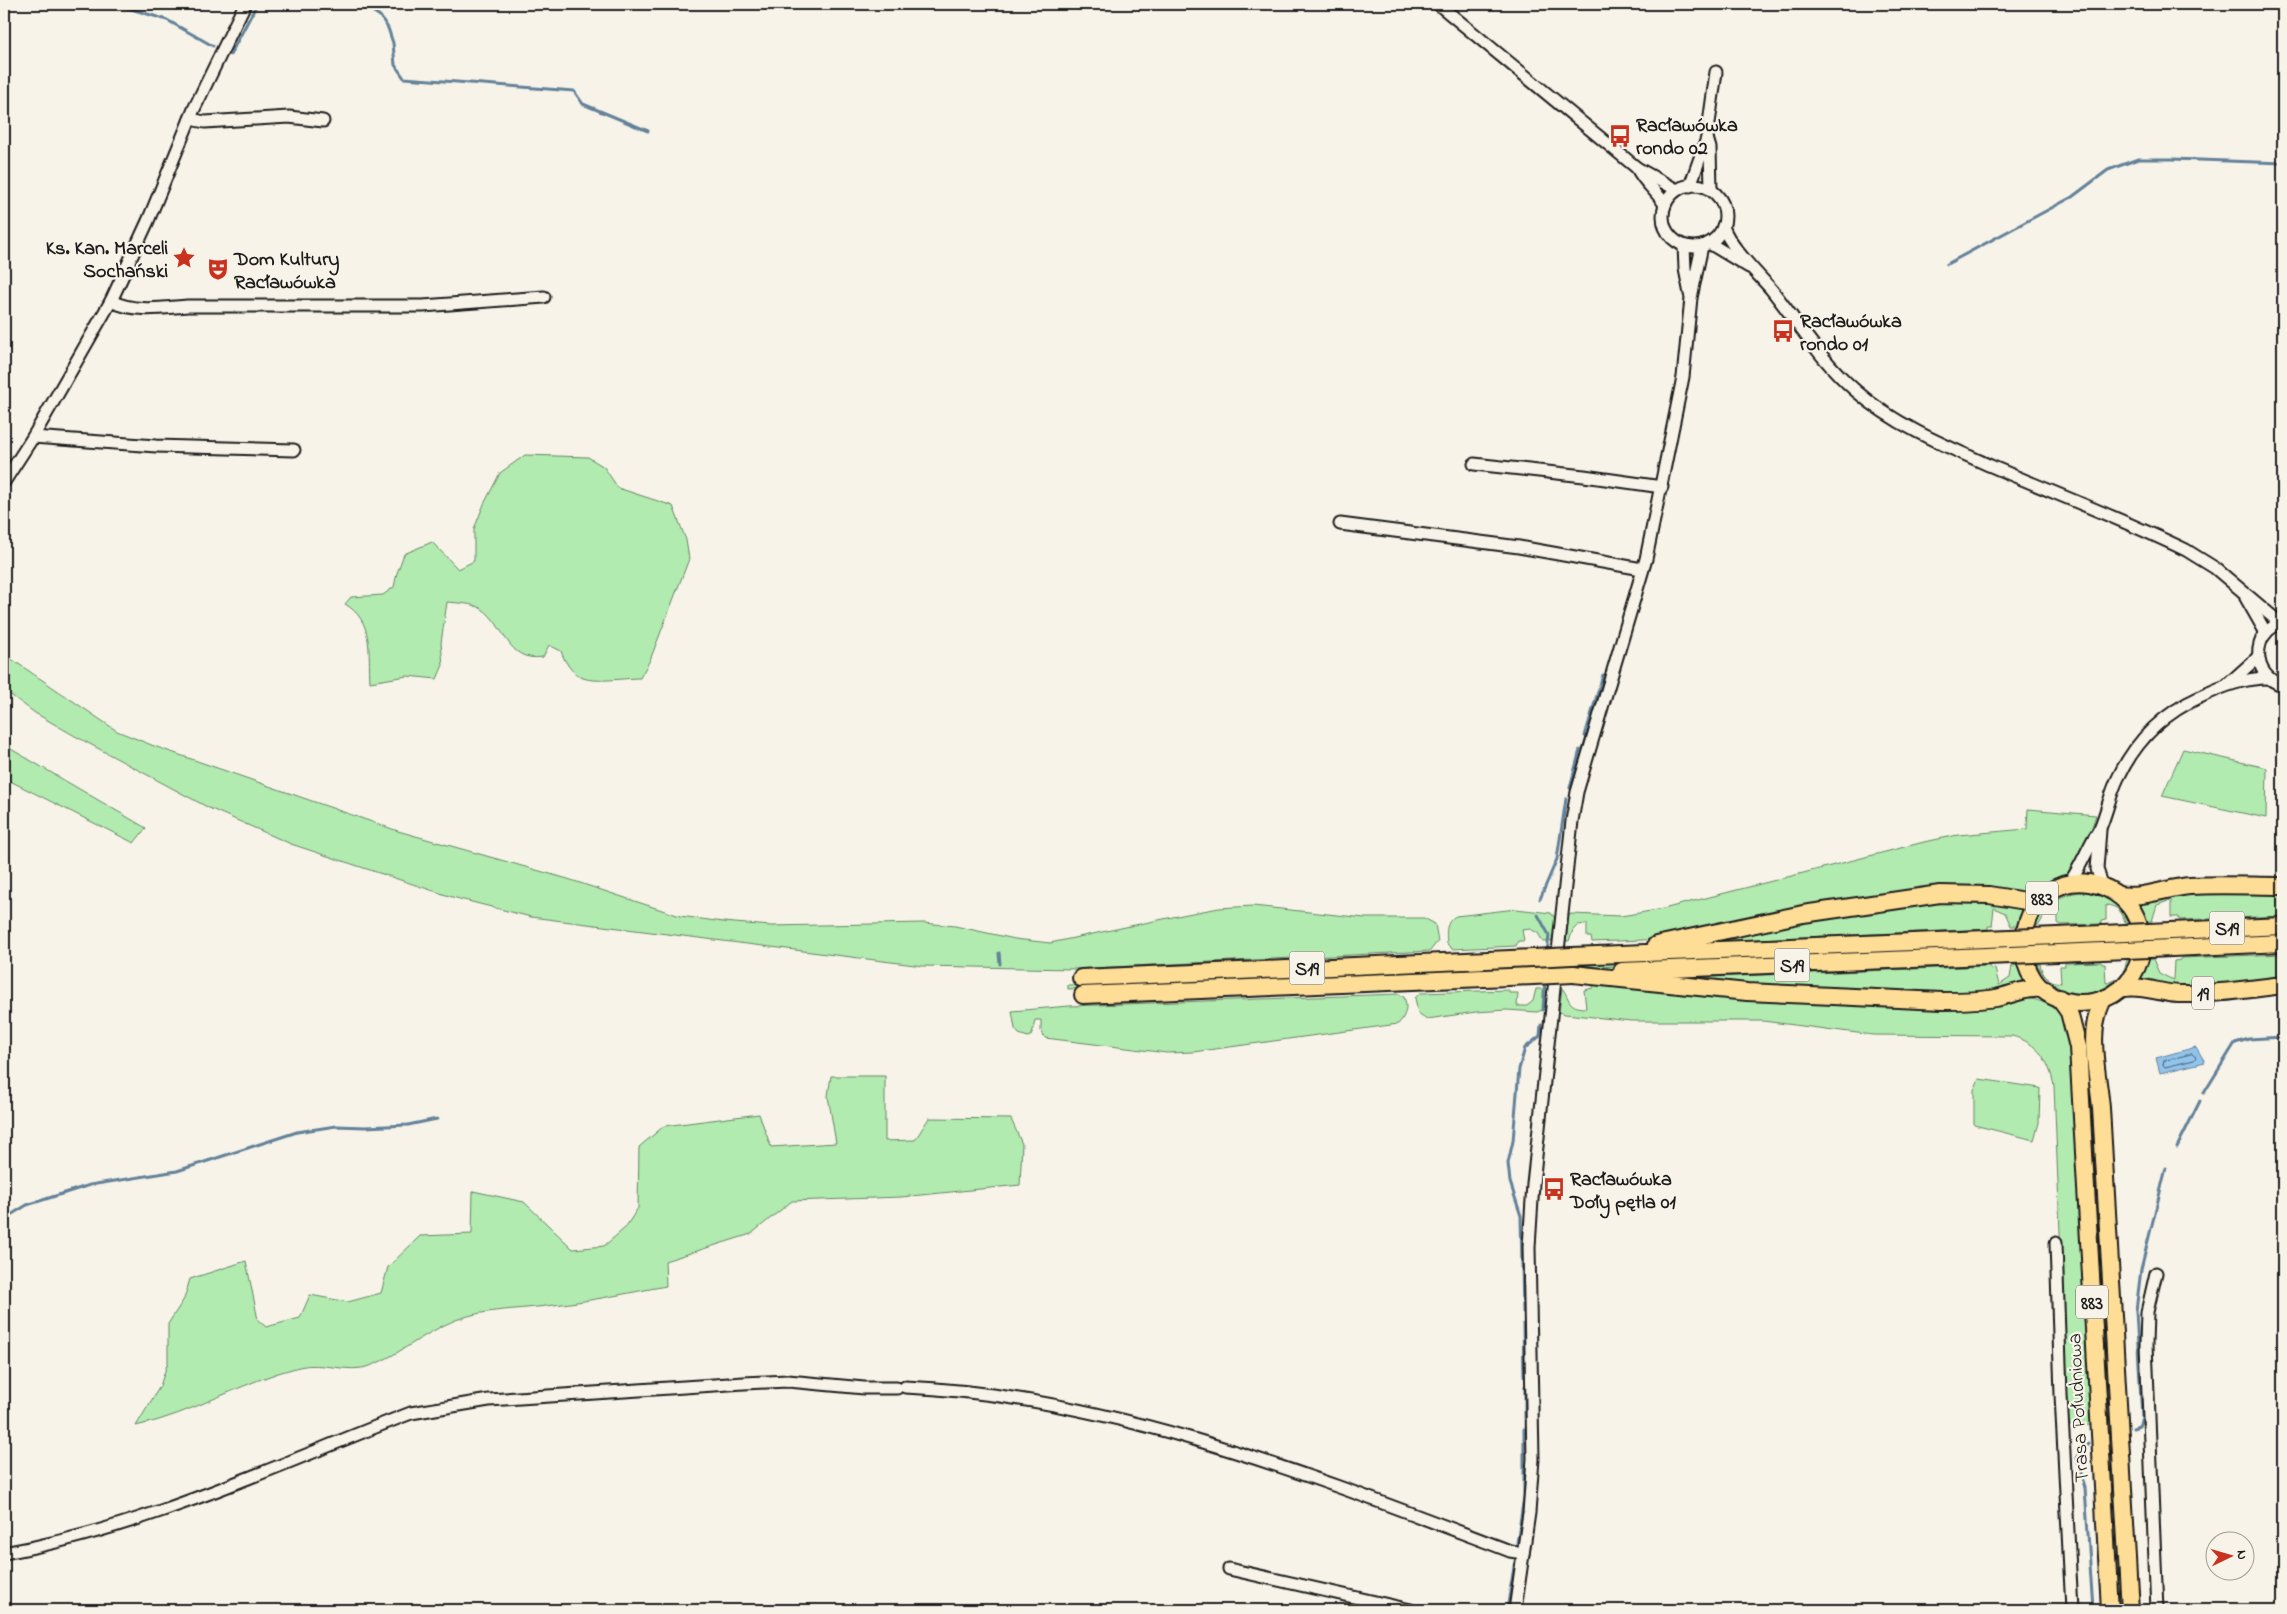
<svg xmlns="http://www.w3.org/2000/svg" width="2287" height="1614" font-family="'Indie Flower',sans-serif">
	<rect width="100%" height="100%" fill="#f7f3e8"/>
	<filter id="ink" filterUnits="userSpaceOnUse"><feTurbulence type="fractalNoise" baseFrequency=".02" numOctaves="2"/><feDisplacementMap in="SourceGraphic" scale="10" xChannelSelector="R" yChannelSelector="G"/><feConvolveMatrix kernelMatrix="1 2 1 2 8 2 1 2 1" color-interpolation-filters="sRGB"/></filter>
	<g filter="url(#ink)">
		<g fill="#b1ebaf" stroke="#668466">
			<path d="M525,455L588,457L604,467L618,488L673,506L686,540L689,559L650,660L640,678C626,678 595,683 583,678C573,675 564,661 561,651L549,645L543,657C506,663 506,625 482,609C473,603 456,603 447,602L441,643L443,665L437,679L407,676L370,682C368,651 374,621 345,604L351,597L383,595L394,587L397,573L404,554L432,542L458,569L474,561V529L484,504L500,473Z"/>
			<polygon points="4,654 117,731 154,746 398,831 568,879 680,916 723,922 771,926 924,923 955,926 1015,939 1050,943 1187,914 1219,908 1253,906 1365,918 1424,918 1435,924 1438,941 1430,951 1073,969 923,966 531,917 452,897 291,844 209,808 75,736 35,713 4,690"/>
			<polygon points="4,745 146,828 134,843 4,778"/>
			<polygon points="2183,749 2267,768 2266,818 2162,796"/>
			<path d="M2028,809L2096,815C2085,846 2083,869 2051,885C2037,892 2027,894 2010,893L1643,940L1592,942L1591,937H1587V924L1578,925L1573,930L1569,941H1566L1569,915L1571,914L1621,916L1663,909L1924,842L1958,835L2027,829Z"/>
			<path d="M2081,892C2103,893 2118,903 2129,922H2125C2122,911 2117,906 2106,905V920L2101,921V924L2061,925L2058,923V908L2046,912L2039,925H2035C2042,905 2061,894 2081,892Z"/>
			<polygon points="2174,893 2283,893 2283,916 2179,920 2179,917 2171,917 2171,900 2157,905 2152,921 2146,921 2137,904"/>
			<path d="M1971,899L2023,908L2024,910L2017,926H2011L2005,913L1994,908L1992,926H1988V929L1712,941C1796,919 1884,905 1971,899Z"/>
			<path d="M1516,909L1551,913L1556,920L1554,941L1543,942L1538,933L1530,929L1522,930L1524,941H1518L1516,946L1452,949L1447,944C1446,932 1445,922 1456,916Z"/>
			<polygon points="2004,945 2004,948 1997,950 1573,968 1572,962"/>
			<polygon points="2283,954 2283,979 2195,986 2176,986 2140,980 2148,960 2153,959 2159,973 2173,980 2174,961 2180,960 2181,958"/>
			<path d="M2127,960H2131C2110,1001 2059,1007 2037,964H2040C2042,976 2049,982 2061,983L2060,966H2065V963L2101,962L2102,964H2105L2106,983C2119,981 2124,973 2127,960Z"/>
			<polygon points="2019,965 2027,982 2014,988 1964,995 1694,983 1688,978 1990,966 1990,968 1995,969 1999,985 2010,978 2012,966"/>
			<polygon points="1348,973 1348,978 1068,989 1068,985"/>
			<path d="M1593,985L2031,999C2053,1003 2064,1014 2071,1035L2093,1425L2068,1426L2054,1086C2049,1060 2038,1043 2012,1036L1873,1035L1763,1021H1631L1565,1014L1559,1012L1562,988C1570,998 1567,1008 1586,1008L1584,990L1593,988Z"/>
			<polygon points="1536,989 1549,989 1545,1009 1537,1012 1507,1010 1476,1012 1427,1019 1418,1013 1415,998 1420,993 1509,990 1509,993 1518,993 1517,1006 1527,1006 1533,1001"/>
			<path d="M1398,994L1404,997C1408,1007 1406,1016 1398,1024L1193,1052L1167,1053L1045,1038L1041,1031V1020H1035L1032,1035L1028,1037L1019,1034L1015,1029L1012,1011L1069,1006Z"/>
			<path d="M831,1076H885V1141L915,1140L929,1118L1011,1119L1022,1144L1020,1185L901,1197L792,1201L751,1234L665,1261L666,1286C628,1293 591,1301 554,1305C527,1309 493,1309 468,1316C433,1325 404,1353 370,1366C348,1374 322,1361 299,1367C242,1381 193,1414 136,1426L160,1386L168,1362V1324L184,1299L190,1279L246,1261L258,1320L266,1327L300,1318L310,1295L348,1302L381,1293L388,1267L420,1236L472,1234L473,1191L524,1202L573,1249L604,1246L625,1228L638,1208L639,1147L664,1126L759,1114L771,1147L836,1143L828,1096Z"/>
			<polygon points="1979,1079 2040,1088 2039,1123 2034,1140 1974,1125 1974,1090"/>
		</g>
		<polygon fill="#90c4ed" stroke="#628199" points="2196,1047 2205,1062 2160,1073 2156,1058"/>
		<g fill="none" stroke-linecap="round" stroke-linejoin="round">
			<polygon stroke="#4a5f70" stroke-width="1" points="2192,1054 2196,1057 2194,1060 2165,1067 2163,1065 2164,1061"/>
			<g stroke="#628199" stroke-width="3">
				<polyline points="115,4 167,20 213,46"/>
				<polyline points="362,4 380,16 388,28 393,43 395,65 404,78 574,91 583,104 648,131"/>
				<polyline points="230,55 257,4"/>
				<polyline points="1947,264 2072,197 2108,170 2138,159 2172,159 2283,163"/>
				<polyline points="1585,736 1603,675"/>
				<polyline points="1570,788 1580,750"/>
				<polyline points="1540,899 1557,859 1566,799"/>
				<polyline points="1538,915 1549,935 1547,953"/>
				<polyline points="999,953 1000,964"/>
				<polyline points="1543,1010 1545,980"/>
				<polyline points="2204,1093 2235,1043 2249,1039 2283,1037"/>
				<polyline points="2177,1147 2200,1101"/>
				<polyline points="4,1219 27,1205 90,1185 177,1171 297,1132 336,1126 365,1127 408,1125 437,1119"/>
				<polyline points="1523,1312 1521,1216 1510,1182 1508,1163 1513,1141 1519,1069 1525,1048 1540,1036 1541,1025"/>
				<polyline points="1523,1324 1524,1376"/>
				<polyline points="1525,1386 1525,1418"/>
				<polyline points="2133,1428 2139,1426 2142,1418 2136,1311 2141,1269 2166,1168"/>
				<polyline points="2088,1443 2080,1450 2077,1458 2085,1488 2093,1610"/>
				<polyline points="1517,1543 1524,1497 1524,1429"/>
				<polyline points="1507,1610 1515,1561"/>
			</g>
			<defs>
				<g id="minor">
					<polyline points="1438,4 1637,168 1677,190"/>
					<polyline points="190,119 205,122 289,117 323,121"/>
					<polyline points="1707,138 1710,148 1711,190"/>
					<path d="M1637,168C1644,183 1657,191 1665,205"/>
					<circle cx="1694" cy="216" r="31"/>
					<polyline points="1690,186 1707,138 1716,72"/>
					<path d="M1723,226C1729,246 1757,273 1771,289C1799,324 1821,361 1856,391C1895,425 1943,445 1991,466C2056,494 2122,519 2186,550L2215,568L2280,623"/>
					<polyline points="1709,243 1749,267"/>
					<polyline points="1684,246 1685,269 1690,294"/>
					<path d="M111,301C136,313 161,308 187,306H423L544,297"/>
					<polyline points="33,437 156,446 294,450"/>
					<polyline points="1474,464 1584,476 1662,487"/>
					<polyline points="4,482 33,437 111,301 148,221 194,109 245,4"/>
					<polyline points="1340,524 1519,547 1642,569"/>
					<polyline points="2246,598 2266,633"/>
					<path d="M2283,623C2250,630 2251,678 2283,685"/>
					<polyline points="2228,684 2258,657"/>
					<polyline points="2100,830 2097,869 2103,887"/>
					<path d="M2068,885C2079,870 2085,854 2094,838C2096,835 2098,832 2100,828C2107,812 2110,794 2118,778C2136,740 2162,714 2200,697C2223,686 2244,678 2269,678"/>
					<polyline points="2056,1243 2061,1395 2072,1610"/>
					<polyline points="2156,1273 2147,1312 2146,1345 2157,1610"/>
					<path d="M905,1387C1113,1396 1317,1478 1510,1551L1523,1553"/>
					<path d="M4,1553C146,1528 278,1464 411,1413L489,1400L744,1383L788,1381L864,1388H897"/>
					<polyline points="1229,1569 1411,1610"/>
					<polyline points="1515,1610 1529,1513 1533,1459 1529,1247 1533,1184 1572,821 1577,792 1646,559 1683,377 1691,298 1702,246"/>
				</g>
				<g id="highway">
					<path d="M2118,895C2143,899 2166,888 2190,886C2221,884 2252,886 2283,886"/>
					<polyline points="2171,931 2283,926"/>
					<polyline points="2057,936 2125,933"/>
					<polyline points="1656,945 1803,914 1940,894 1989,895 2038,903"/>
					<polyline points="2172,948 2283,943"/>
					<polyline points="2058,953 2126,950"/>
					<polyline points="1572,956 2010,938"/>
					<polyline points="1622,971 2011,955"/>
					<path d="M1573,974L1747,992L1942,1001C1960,1001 1978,1001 1996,998C2012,995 2030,985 2046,990"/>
					<polyline points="1081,978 1533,958"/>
					<path d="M2122,988C2139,971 2147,948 2139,925C2134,907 2120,893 2101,886C2016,858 1990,999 2080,1003C2091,1003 2102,1001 2112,995C2117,992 2120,988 2125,988C2142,985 2160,993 2178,994C2212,995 2249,989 2283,985"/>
					<polyline points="1083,995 1533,976"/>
					<polyline points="2059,998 2069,1012 2078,1047 2110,1610"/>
					<path d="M2103,999C2086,1034 2098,1071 2101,1108L2130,1610"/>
				</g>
			</defs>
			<use href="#minor" stroke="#1c1c1c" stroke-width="15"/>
			<use href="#highway" stroke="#1c1c1c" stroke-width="20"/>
			<use href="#minor" stroke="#f7f3e8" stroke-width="11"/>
			<use href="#highway" stroke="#fedd96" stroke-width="16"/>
			<defs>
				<g id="highway-bridge">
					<polyline points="2125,933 2171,931"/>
					<polyline points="2010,938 2057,936"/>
					<polyline points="2126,950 2172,948"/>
					<polyline points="2011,955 2058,953"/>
					<polyline points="1533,958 1572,956"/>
					<polyline points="1533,976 1573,974"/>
				</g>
			</defs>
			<use href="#highway-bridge" stroke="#1c1c1c" stroke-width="20" stroke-linecap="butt"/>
			<use href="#highway-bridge" stroke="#fedd96" stroke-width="16"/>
		</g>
	</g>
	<defs>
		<symbol id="bus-bare" viewBox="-9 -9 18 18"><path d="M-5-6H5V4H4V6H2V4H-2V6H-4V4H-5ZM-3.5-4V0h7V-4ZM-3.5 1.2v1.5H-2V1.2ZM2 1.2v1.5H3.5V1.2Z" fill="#c8321e" stroke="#f7f3e8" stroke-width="2.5" paint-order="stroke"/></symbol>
		<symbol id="sight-bare" viewBox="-9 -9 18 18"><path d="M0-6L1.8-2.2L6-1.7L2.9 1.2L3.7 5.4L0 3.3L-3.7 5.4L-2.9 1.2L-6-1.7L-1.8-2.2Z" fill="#c8321e" stroke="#f7f3e8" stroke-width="2.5" paint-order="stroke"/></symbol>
		<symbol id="theatre-bare" viewBox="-9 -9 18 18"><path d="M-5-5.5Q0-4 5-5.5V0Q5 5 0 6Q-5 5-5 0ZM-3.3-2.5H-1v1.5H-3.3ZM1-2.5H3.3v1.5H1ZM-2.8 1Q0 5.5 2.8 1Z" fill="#c8321e" stroke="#f7f3e8" stroke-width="2.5" paint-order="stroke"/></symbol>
	</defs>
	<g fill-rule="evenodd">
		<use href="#bus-bare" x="1604" y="120" width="32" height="32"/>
		<use href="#sight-bare" x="168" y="242" width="32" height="32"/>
		<use href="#theatre-bare" x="202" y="253" width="32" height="32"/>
		<use href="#bus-bare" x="1767" y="315" width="32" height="32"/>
		<use href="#bus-bare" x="1538" y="1173" width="32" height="32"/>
	</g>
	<g text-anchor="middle" stroke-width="4.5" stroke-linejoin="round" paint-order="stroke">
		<g fill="#f7f3e8" stroke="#5e5c59" stroke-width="1">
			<rect x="2026" y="881.5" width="32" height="33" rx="4"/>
			<rect x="2209.5" y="911.5" width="35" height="33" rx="4"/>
			<rect x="1774.5" y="948.5" width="35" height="33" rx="4"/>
			<rect x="1289.5" y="951.5" width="35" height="33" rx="4"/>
			<rect x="2192" y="976.5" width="22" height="33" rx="4"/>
			<rect x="2076" y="1285.5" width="32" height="33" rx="4"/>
		</g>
		<g font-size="19" font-weight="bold" fill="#1c1c1c">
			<text x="2042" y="905">883</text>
			<text x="2227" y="935">S19</text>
			<text x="1792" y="972">S19</text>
			<text x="1307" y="975">S19</text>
			<text x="2203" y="1000">19</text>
			<text x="2092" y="1309">883</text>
		</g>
		<g font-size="20" font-weight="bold" fill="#1c1c1c" stroke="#f7f3e8" text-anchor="start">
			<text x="1636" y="131">Racławówka<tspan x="1636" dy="23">rondo 02</tspan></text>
			<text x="168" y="254" text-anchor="end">Ks. Kan. Marceli<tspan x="168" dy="23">Sochański</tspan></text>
			<text x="234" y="265">Dom Kultury<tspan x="234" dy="23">Racławówka</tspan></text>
			<text x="1800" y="327">Racławówka<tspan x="1800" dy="23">rondo 01</tspan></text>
			<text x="1570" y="1185">Racławówka<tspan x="1570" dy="23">Doły pętla 01</tspan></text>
		</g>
		<g font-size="20" fill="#1c1c1c" stroke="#f7f3e8">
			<text transform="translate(2077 1408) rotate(-93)" y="7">Trasa Południowa</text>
		</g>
	</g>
	<rect width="2287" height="1614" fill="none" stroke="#f7f3e8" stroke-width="20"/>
	<rect x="10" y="10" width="2267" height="1594" fill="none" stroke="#1c1c1c" stroke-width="2" filter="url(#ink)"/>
	<g transform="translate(2230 1556) rotate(85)"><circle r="24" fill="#f7f3e8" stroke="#9f9d96"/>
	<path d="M0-4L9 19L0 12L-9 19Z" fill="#c8321e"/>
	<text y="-8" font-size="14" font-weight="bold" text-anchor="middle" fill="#1c1c1c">N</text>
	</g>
</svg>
